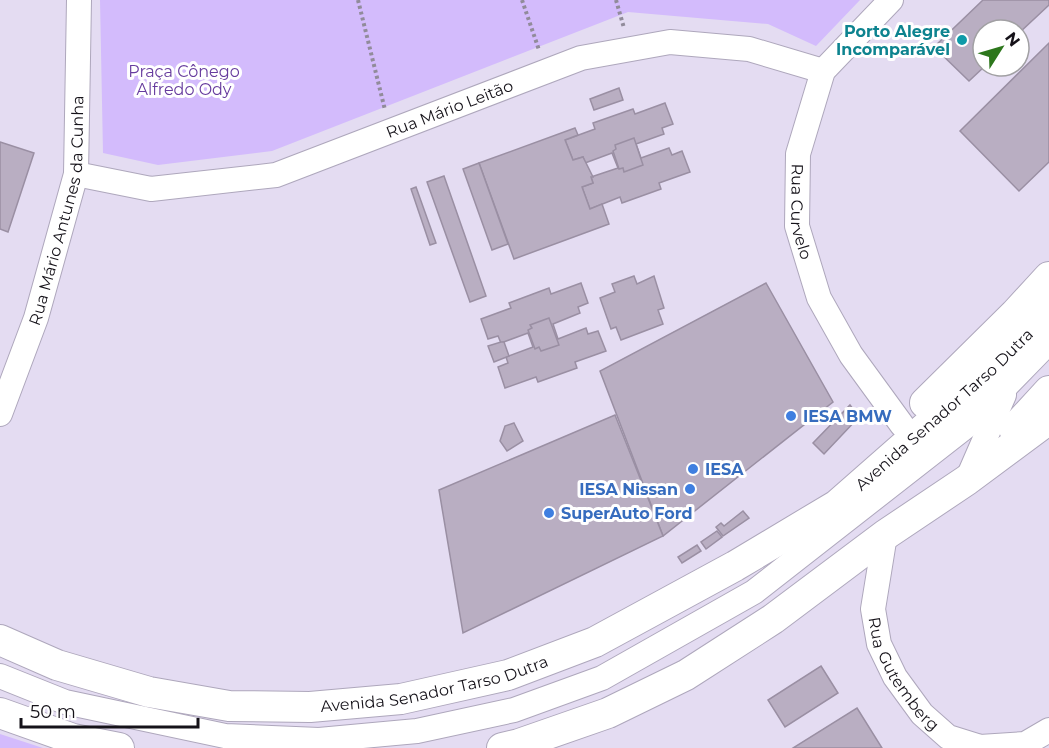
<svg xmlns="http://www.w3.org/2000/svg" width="1049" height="748" font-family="Montserrat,sans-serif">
	<rect width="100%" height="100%" fill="#e4dcf2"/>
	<g fill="#d3bbfc">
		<polygon points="100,0 860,0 816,46 768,24 628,12 272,151 158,165 103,153"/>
		<polygon points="0,734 43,748 0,748"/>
	</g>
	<g fill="#b9aec2" stroke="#9a8fa3" stroke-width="1.5">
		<polygon points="983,0 1049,0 1049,5 1019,33 1019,30 983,30 983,66 985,66 969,81 934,47"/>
		<polygon points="1049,43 1049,162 1019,191 960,131"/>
		<polygon points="619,88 623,100 594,110 590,99"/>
		<polygon points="665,103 673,124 662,128 664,134 636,144 641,158 669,148 672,155 682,151 690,172 659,183 661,189 622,203 620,197 590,209 582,187 593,183 591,177 618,168 612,153 585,163 583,157 573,160 565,140 595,129 593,123 633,109 635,114"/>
		<polygon points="575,128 578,135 565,140 573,160 583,157 593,177 591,177 593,183 582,187 590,209 602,204 609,224 514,259 479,163"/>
		<polygon points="634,138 643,165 624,172 623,168 619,169 613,151 616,149 615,145"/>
		<polygon points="0,142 34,153 8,232 0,229"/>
		<polygon points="479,163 508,244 492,250 463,169"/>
		<polygon points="444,176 486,296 470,302 427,182"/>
		<polygon points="416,187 436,243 430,245 411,189"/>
		<polygon points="634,276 637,284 654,276 664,308 658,310 663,324 621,340 616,327 611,329 600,298 615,292 612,284"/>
		<polygon points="581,283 588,303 578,307 580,313 553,324 558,339 586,328 588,334 598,331 606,351 575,362 577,368 538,382 536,377 505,388 498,367 508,363 506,357 533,347 528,333 501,343 498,336 488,339 481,319 511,308 509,303 549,288 551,294"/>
		<polygon points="766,283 833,402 663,536 600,371"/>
		<polygon points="549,318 559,345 541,351 539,347 535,349 528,330 532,328 530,325"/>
		<polygon points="501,342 504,342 509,356 494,362 488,346"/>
		<polygon points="850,405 859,417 824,454 813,443"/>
		<polygon points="615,415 663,536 463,633 439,490"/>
		<polygon points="514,423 523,441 507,451 500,441 505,426"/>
		<polygon points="743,511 749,518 723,536 716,527 721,523 724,526"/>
		<polygon points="717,531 722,537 706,549 701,542"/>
		<polygon points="697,545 701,551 682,563 678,557"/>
		<polygon points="821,666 838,693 785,727 768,700"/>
		<polygon points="857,708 882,748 793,748"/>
	</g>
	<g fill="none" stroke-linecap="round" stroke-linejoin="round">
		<defs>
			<g id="minor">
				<path id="s1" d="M891,0L823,71L798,154L797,226L819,298L851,355L902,425"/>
				<path id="s2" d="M76,174L151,189L276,175L581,58L670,42L749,49L823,71"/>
				<path id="s3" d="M0,414L36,318L76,174L79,0"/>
				<polyline points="967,480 1004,395"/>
				<path id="s4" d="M885,535L873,609L879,644L895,677L922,714L948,737L980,747L1025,744L1049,730"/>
				<polyline points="0,676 65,702 225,736 319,740 417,731 514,710 602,678 754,592 969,424 1049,342"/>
			</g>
			<g id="major">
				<polyline points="925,403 1015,314 1049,277"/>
				<polyline points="1014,429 1049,391"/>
				<path id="s5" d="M0,640L57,665L149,692L229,706L310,707L401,699L508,675L595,642L735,566L837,505L993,368L1049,312"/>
				<polyline points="0,713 73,739 119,748"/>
				<polyline points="502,748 519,744 608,713 686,675 773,619 885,535 967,480 1049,419"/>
			</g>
		</defs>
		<use href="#minor" stroke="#aea7bc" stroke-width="26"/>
		<use href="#major" stroke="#aea7bc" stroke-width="32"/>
		<g stroke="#918b9a" stroke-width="4" stroke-dasharray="3 3" stroke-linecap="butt">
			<polyline points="358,0 385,110"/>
			<polyline points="522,0 539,50"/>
			<polyline points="616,0 624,28"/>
		</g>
		<use href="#minor" stroke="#fff" stroke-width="24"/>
		<use href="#major" stroke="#fff" stroke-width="30"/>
	</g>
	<circle fill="#0f9aa8" stroke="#fff" stroke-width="2" cx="962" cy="40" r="6"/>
	<g fill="#3f7fe0" stroke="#fff" stroke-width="2">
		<circle cx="791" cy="416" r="6"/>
		<circle cx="693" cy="469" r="6"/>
		<circle cx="690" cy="489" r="6"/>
		<circle cx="549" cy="513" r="6"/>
	</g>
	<g text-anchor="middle" stroke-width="6" stroke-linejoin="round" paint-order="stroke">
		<g font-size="16" font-weight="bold" fill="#0d838f" stroke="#fff" text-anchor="end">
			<text x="950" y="37">Porto Alegre<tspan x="950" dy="18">Incomparável</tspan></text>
		</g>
		<g font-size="16" fill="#673c9e" stroke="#fff">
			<text x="184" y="77">Praça Cônego<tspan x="184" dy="18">Alfredo Ody</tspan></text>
		</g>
		<g font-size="16" fill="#151219" stroke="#fff">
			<text dy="6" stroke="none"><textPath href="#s2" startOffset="388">Rua Mário Leitão</textPath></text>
			<text dy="6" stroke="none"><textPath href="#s3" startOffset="213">Rua Mário Antunes da Cunha</textPath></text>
			<text dy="6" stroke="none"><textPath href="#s1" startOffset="243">Rua Curvelo</textPath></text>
			<text dy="6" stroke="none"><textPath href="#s5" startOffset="1036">Avenida Senador Tarso Dutra</textPath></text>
			<text dy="6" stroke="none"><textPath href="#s4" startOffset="148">Rua Gutemberg</textPath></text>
			<text dy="6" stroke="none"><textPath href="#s5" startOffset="447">Avenida Senador Tarso Dutra</textPath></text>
		</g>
		<g font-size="16" font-weight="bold" fill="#366cbe" stroke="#fff" text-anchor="start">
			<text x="803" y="422">IESA BMW</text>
			<text x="705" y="475">IESA</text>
			<text x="678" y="495" text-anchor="end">IESA Nissan</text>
			<text x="561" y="519">SuperAuto Ford</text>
		</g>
	</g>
	<g transform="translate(1001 48) rotate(53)"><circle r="28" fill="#ffffff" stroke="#a1a0a3" stroke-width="1.5"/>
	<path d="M0-4.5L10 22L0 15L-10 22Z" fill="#2d771c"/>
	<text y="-9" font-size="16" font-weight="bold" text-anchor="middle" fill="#151219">N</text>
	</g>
	<path d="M21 718v9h177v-9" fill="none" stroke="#151219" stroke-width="3"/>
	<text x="30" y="718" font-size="18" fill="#151219" stroke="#ffffff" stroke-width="4.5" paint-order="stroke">50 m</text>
</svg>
